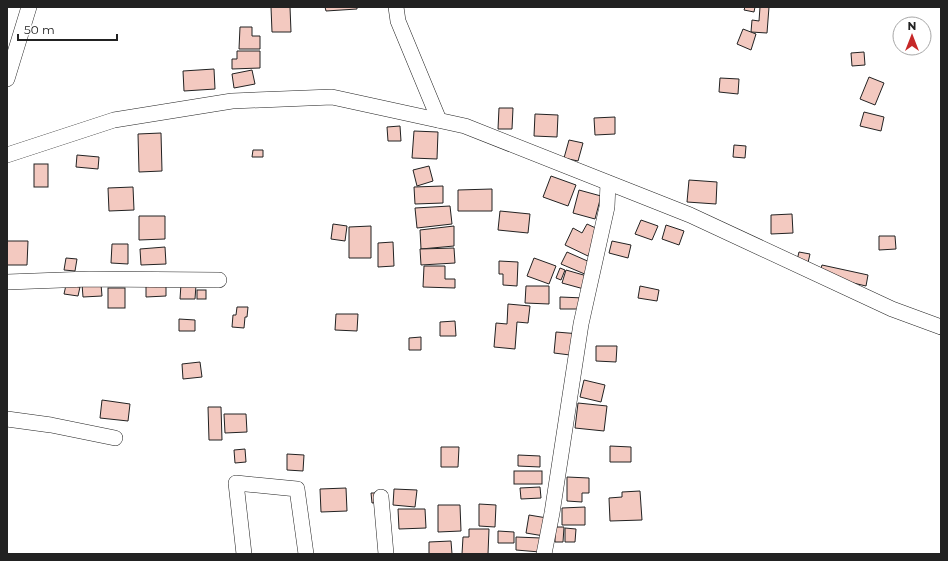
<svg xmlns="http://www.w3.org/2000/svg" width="948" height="561" font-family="Montserrat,sans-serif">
	<rect width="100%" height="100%" fill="#fff"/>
	<g fill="#f3c9c0" stroke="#222">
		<polygon points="271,7 290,7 291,32 272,32"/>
		<polygon points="325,7 357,7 357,9 326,11"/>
		<polygon points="745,7 755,7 754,12 744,10"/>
		<polygon points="760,7 769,7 767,33 751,32 752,20 759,21"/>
		<polygon points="240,27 252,27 252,36 260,36 260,49 239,49"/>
		<polygon points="743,29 756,34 751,50 737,44"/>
		<polygon points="237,51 260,51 260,68 232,69 232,59 237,59"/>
		<polygon points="864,52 865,65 852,66 851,53"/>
		<polygon points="214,69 215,89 184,91 183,71"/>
		<polygon points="252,70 255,84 234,88 232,74"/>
		<polygon points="869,77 884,83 875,105 860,99"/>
		<polygon points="720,78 739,79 738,94 719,92"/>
		<polygon points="499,108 513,108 512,129 498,129"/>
		<polygon points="864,112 884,117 881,131 860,126"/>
		<polygon points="535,114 558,115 557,137 534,136"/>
		<polygon points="615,117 615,134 595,135 594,118"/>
		<polygon points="400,126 401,141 388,141 387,127"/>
		<polygon points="414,131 438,132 437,159 412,158"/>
		<polygon points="161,133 162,171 139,172 138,134"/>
		<polygon points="569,140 583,143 578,161 564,158"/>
		<polygon points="734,145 746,146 745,158 733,157"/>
		<polygon points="253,150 263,150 263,157 252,157"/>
		<polygon points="77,155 99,157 98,169 76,167"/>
		<rect x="34" y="164" width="14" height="23"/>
		<polygon points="429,166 433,181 417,186 413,170"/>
		<polygon points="551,176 576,185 568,206 543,197"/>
		<polygon points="689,180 717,182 716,204 687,202"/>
		<polygon points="443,186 443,203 415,204 414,187"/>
		<polygon points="133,187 134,210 109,211 108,188"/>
		<polygon points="492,189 492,211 458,211 458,190"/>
		<polygon points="579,190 601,196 595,219 573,213"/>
		<polygon points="450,206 452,224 417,228 415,208"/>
		<polygon points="500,211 530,214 528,233 498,230"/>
		<polygon points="792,214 793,233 771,234 771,215"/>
		<polygon points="139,216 165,216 165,239 139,240"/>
		<polygon points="641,220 658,226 652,240 635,234"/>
		<polygon points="333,224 347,226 345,241 331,239"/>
		<polygon points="587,224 600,230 588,256 565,245 573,228 582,233"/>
		<polygon points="666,225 684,231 679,245 662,239"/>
		<polygon points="371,226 371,258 349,258 349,227"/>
		<polygon points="454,226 454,246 421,249 420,230"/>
		<polygon points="879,236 895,236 896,249 879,250"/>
		<polygon points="7,241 28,241 27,265 7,265"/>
		<polygon points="612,241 631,245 628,258 609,253"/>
		<polygon points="393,242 394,266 378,267 378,243"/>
		<polygon points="112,244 128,244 128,264 111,263"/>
		<polygon points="165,247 166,264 141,265 140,249"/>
		<polygon points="454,248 455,263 421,265 420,249"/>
		<polygon points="567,252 592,263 587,275 561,264"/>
		<polygon points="799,252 810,254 807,267 796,264"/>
		<polygon points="66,258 77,259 75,271 64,270"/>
		<polygon points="534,258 556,266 549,284 527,276"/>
		<polygon points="499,261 518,262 517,286 503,285 503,274 499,274"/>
		<polygon points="822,265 868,275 866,286 819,275"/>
		<polygon points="424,266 445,266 445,279 455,279 455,288 423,287"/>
		<polygon points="560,268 565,270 561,280 556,278"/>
		<polygon points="566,270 587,276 584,289 562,283"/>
		<polygon points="82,284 101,284 102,296 83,297"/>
		<polygon points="166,284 166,296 146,297 146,285"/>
		<polygon points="181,284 196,285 195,299 180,299"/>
		<polygon points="66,285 80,287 78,296 64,294"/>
		<polygon points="526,286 549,286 549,304 525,303"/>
		<polygon points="640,286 659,290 657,301 638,298"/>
		<rect x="108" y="288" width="17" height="20"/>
		<rect x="197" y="290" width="9" height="9"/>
		<polygon points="560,297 584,298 584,309 560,309"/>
		<polygon points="508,304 530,306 528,323 517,322 515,349 494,347 496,323 507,324"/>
		<polygon points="237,307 248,307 247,317 245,317 244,328 232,327 233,315 236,315"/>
		<polygon points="336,314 358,314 357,331 335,330"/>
		<polygon points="179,319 195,320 195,331 179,331"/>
		<polygon points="455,321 456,336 440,336 440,322"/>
		<polygon points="556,332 580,334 578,356 554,353"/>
		<polygon points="421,337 421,350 409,350 409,338"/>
		<polygon points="596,346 617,346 616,362 596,361"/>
		<polygon points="200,362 202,377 183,379 182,364"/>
		<polygon points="584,380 605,385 601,402 580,397"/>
		<polygon points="102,400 130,404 128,421 100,418"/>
		<polygon points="578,403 607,406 604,431 575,428"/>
		<polygon points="208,407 221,407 222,440 209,440"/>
		<polygon points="224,414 246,414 247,432 225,433"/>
		<polygon points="610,446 631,447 631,462 610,462"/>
		<polygon points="441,447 459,447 458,467 441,467"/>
		<polygon points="245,449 246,462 235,463 234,450"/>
		<polygon points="287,454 304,455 303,471 287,470"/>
		<polygon points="518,455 540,456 540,467 518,466"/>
		<rect x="514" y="471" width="28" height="13"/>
		<polygon points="567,477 589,478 589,493 582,493 582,502 567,501"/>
		<polygon points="540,487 541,498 521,499 520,488"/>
		<polygon points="346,488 347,511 321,512 320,489"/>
		<polygon points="394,489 417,490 415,507 393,505"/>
		<polygon points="640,491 642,520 610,521 609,498 622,497 622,492"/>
		<polygon points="371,493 380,493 381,502 372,503"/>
		<polygon points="479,504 496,505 495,527 479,526"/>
		<polygon points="438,505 460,505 461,531 438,532"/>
		<polygon points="585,507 585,525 562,525 562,508"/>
		<polygon points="398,509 425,509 426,528 399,529"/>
		<polygon points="529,515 547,518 544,536 526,533"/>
		<polygon points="555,527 564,527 563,542 555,542"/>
		<polygon points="565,528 576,529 575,542 565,542"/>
		<polygon points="469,529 489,529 488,554 462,554 463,537 469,537"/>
		<polygon points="498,531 514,532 514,543 498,543"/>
		<polygon points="516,537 541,538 540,552 516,550"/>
		<polygon points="451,541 452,554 429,554 429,542"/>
	</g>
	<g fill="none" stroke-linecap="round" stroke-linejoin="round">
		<defs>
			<g id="minor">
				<polyline points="396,7 398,21 439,120"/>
				<polyline points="7,79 29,7"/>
				<polyline points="7,155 114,120 232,101 332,97 465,126 690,215 892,309 941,327"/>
				<polyline points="7,282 89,279 219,280"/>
				<polyline points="7,419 51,425 115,438"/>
				<polyline points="381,497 386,554"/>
				<polyline points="244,554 236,483 297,489 306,554"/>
				<polyline points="544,554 552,513 581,324 607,207 608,183"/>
			</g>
		</defs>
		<use href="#minor" stroke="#222" stroke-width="16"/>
		<use href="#minor" stroke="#fff" stroke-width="15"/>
	</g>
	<rect width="948" height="561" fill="none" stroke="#222222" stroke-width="16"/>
	<g transform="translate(912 36)"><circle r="19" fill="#ffffff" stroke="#a7a7a7"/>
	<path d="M0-3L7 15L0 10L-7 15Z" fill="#c62828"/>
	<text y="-6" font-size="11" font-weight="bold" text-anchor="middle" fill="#222222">N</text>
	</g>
	<path d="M18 34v6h99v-6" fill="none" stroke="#222222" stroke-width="2"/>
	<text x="24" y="34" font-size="12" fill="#222222" stroke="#ffffff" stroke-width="3" paint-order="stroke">50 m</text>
</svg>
